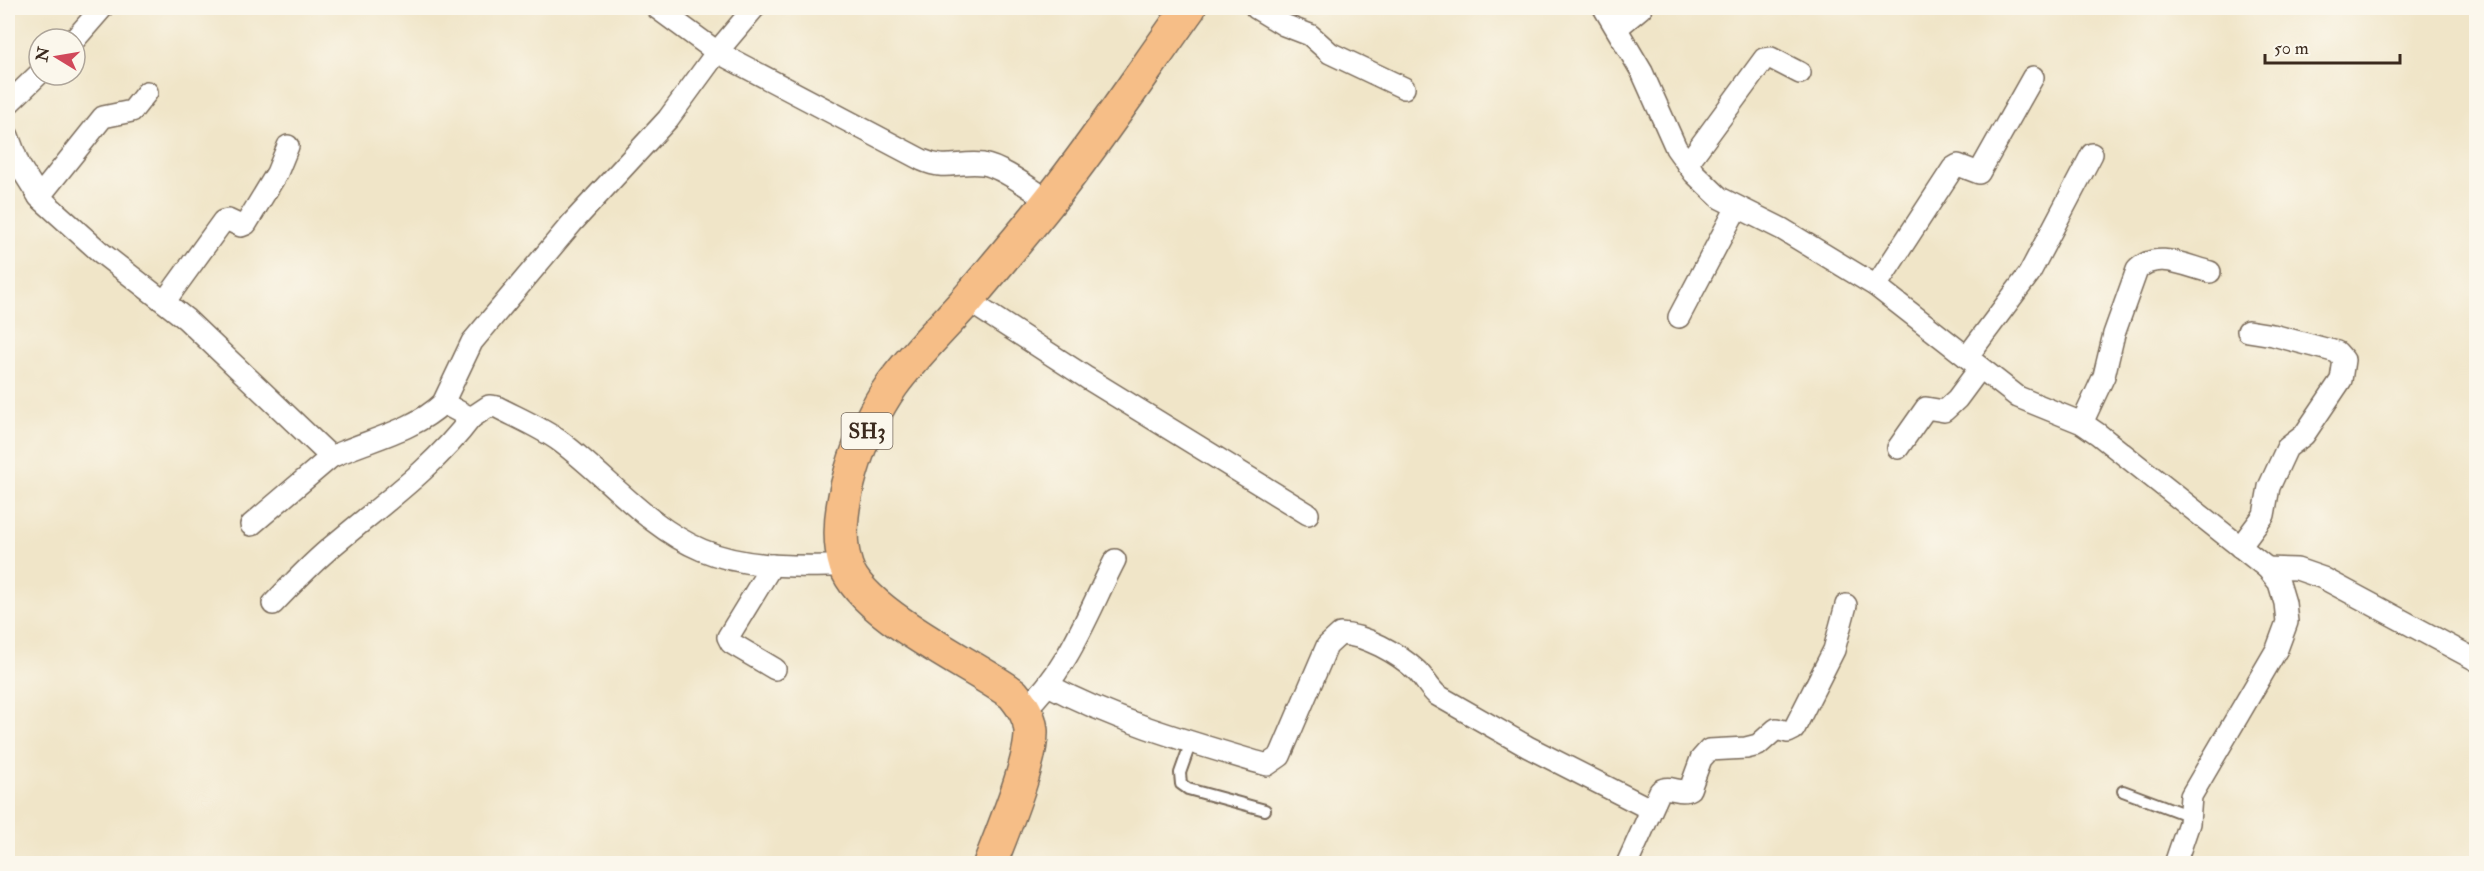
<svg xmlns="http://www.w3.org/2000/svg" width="2484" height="871" font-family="'IM FELL Double Pica',serif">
	<rect width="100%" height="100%" fill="#fbf7ec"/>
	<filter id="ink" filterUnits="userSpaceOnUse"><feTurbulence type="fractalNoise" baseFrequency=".0167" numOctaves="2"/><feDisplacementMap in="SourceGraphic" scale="12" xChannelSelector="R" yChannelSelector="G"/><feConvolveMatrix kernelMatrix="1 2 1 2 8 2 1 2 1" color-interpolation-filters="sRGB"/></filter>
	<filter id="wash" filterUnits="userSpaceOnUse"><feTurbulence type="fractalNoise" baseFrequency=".008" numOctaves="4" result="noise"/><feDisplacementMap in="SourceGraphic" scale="24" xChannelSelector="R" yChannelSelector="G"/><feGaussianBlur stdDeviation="1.35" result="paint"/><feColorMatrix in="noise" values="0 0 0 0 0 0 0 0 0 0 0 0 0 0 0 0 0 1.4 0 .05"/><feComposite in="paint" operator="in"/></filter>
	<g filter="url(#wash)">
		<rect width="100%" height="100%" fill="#f0e5c8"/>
	</g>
	<g filter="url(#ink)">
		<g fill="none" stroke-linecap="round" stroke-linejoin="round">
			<defs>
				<g id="lane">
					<polyline points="1191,742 1180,773 1181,784 1188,789 1265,810"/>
					<polyline points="2123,791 2190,816"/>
				</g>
				<g id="street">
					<path d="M657,8L717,52L922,160C946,171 959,161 983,164C1002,167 1032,190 1050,201"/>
					<polyline points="1256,8 1284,25 1310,35 1330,53 1404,88"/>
					<polyline points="1604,8 1642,72 1676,148 1694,173 1720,198 1782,229 1876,286 2018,397 2082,423 2098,434 2267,568 2279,583 2285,603 2287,622 2277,649 2191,796 2189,823 2175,864"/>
					<polyline points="1617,28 1641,8"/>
					<polyline points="75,39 102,8"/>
					<polyline points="8,104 39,74"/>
					<path d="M8,136L19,165L39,197L99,251L186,319L331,457C367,440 414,431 443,403L472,342L572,223L668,119L717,52L754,8"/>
					<polyline points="1687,164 1764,59 1771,58 1800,73"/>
					<polyline points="39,197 103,117 132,111 147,92"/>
					<polyline points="1876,286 1953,168 1958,165 1979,173 2033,77"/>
					<polyline points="967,300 1087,378 1308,514"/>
					<polyline points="165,301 223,221 228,220 241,226 246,224 277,173 288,146"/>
					<polyline points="1679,317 1736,209"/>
					<polyline points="1967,357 2029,274 2092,154"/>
					<path d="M443,403L471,418L489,406L497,407C518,418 542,428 561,442C608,477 647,527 702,550C747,569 798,566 846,566"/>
					<path d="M2082,423L2104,376L2114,334L2137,270C2156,250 2186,266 2210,272"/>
					<polyline points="1898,448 1926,408 1944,411 1957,399 1980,368"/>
					<polyline points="251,525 331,457"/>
					<polyline points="2240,547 2264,515 2269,487 2287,448 2304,435 2341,380 2344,360 2337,352 2273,335 2248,331"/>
					<polyline points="772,565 728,637 731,643 775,669"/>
					<polyline points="2267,568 2297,569 2323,578 2476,660"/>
					<path d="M273,604C291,585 309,566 329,549C378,507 432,470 471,418"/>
					<path d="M1048,685C1117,722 1193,743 1267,765L1280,756L1327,646L1340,634C1366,635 1397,653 1416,670C1424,677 1428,687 1437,695L1528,747L1650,809"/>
					<path d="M1025,709C1068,671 1089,610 1115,560"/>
					<path d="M1627,864L1660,791C1670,784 1680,795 1690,789L1701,759L1709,750L1746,748L1758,745L1776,729L1788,732L1794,729L1834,650L1846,605"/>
				</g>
				<path id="primary" d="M990,864C1002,832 1032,762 1031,731C1030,716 1022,705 1013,694C972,664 861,613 846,566C829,514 861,428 892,385C914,355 942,328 967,300C995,267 1024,233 1051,199C1100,137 1143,72 1189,8"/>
			</defs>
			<use href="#lane" stroke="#7a6b5a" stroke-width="14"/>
			<use href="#street" stroke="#7a6b5a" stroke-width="24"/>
			<use href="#primary" stroke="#7a6b5a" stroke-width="36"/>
			<use href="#lane" stroke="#fff" stroke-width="10"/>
			<use href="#street" stroke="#fff" stroke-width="21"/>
			<use href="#primary" stroke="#f6be87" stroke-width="33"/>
		</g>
	</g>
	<g text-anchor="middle" stroke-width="6" stroke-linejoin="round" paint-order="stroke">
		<rect fill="#fbf7ec" stroke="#75685c" stroke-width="1.5" x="841.5" y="413" width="51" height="36" rx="4.5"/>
		<g font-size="21" font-weight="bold" fill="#3b2a1e">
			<text x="867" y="438">SH3</text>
		</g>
	</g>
	<rect width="2484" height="871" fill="none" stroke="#fbf7ec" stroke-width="30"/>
	<g transform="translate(57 57) rotate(281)"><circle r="28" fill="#fbf7ec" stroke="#aea59a" stroke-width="1.5"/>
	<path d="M0-4.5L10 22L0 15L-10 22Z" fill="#d1495b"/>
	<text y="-9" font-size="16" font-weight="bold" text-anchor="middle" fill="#3b2a1e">N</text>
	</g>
	<path d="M2265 54v9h135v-9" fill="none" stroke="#3b2a1e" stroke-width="3"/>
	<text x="2274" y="54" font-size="18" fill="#3b2a1e" stroke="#fbf7ec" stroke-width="4.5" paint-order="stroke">50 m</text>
</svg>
